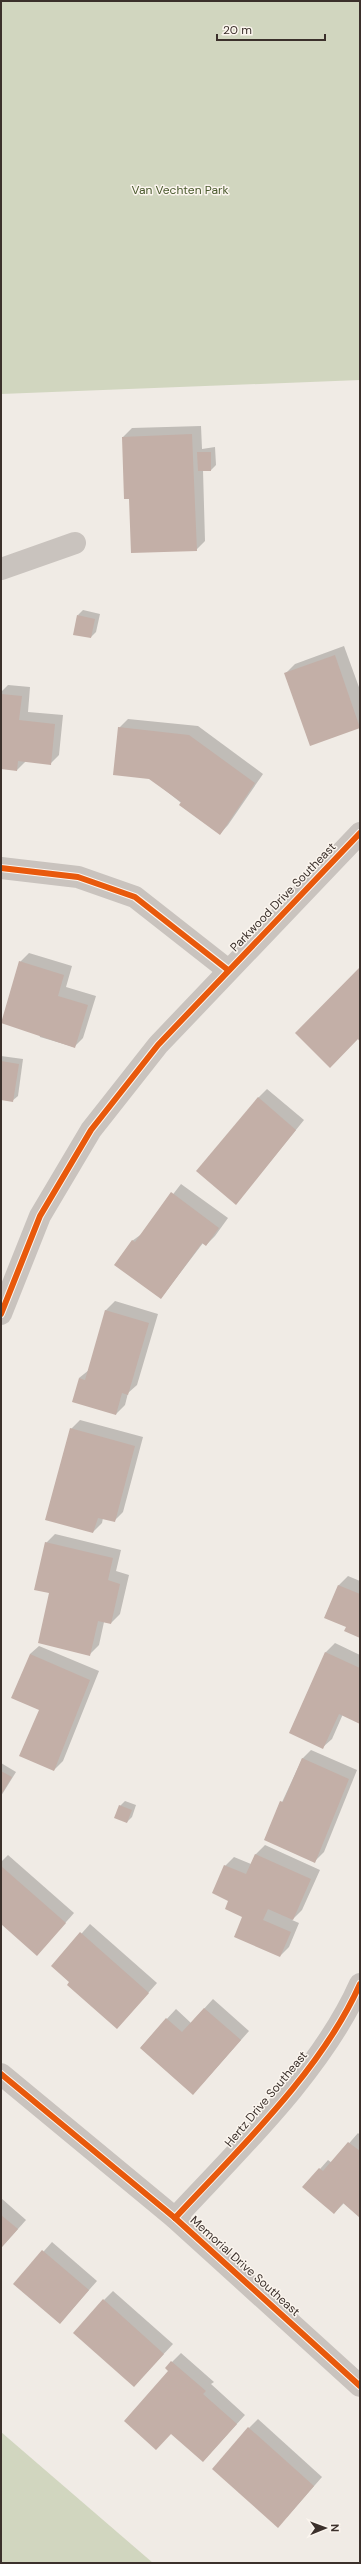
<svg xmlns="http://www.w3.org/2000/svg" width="361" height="2564" font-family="'DM Sans',sans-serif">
	<rect width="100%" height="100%" fill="#f0ebe5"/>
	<g fill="#d1d6bf">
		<polygon points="1,1 360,1 360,380 1,394"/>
		<polygon points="1,2432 153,2563 1,2563"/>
	</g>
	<g fill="#0003">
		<polygon points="201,426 202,449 215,447 216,465 211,470 203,470 205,541 196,550 130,497 123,437 132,428"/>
		<polygon points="83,610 100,614 96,632 91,637 78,615"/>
		<polygon points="344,646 360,690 360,727 311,744 286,673 295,664"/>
		<polygon points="8,685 30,687 28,712 63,715 59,755 50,764 26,761 17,770 1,768 1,692"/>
		<polygon points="128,719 198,726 263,774 228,825 220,834 150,778 119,728"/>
		<polygon points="29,953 72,966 66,987 96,996 83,1038 74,1047 40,1037 20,962"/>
		<polygon points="1,1056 23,1059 18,1096 12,1101 1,1099"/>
		<polygon points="267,1089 304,1120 236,1204 258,1098"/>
		<polygon points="181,1184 228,1218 215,1236 206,1245 203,1243 161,1298 132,1241 143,1233"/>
		<polygon points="115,1301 158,1314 137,1385 128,1393 125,1405 116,1414 79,1378 89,1370 106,1310"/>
		<polygon points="80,1420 143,1437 123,1512 114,1521 103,1518 102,1523 93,1532 71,1429"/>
		<polygon points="55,1534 121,1550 116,1571 129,1575 120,1614 111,1623 104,1622 99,1645 90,1654 51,1593 46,1543"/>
		<polygon points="348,1576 360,1581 360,1637 347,1626 325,1617 339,1585"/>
		<polygon points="335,1643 360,1655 360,1722 343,1714 332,1739 323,1747 290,1732 326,1652"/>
		<polygon points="39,1646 99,1671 63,1761 54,1770 30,1654"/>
		<polygon points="311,1750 357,1770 324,1852 315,1861 265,1839 302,1759"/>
		<polygon points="1,1763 16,1772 1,1796"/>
		<polygon points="125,1801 136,1805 132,1817 127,1822 120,1806"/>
		<polygon points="265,1845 320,1870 302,1910 292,1920 299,1923 289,1947 280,1956 229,1900 225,1866 234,1857 251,1864 256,1854"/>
		<polygon points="8,1855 74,1913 37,1955 1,1923 1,1862"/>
		<polygon points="90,1924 157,1983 117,2028 53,1966"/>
		<polygon points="213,1999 249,2031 202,2084 141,2047 176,2009 191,2023"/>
		<polygon points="358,2133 360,2135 360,2217 344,2203 334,2213 320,2169 328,2160 332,2163"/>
		<polygon points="1,2198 26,2220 1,2248"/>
		<polygon points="52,2242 97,2281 60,2323 15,2284"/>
		<polygon points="113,2291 173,2344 134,2386 104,2300"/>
		<polygon points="181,2353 214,2382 211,2384 245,2415 203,2461 169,2371 166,2368"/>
		<polygon points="258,2419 322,2477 287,2517 249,2428"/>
	</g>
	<g fill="#c3afa7">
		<polygon points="192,434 197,551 131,553 129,499 124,499 122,437"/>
		<polygon points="197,452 211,452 211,471 198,471"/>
		<polygon points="77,615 95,619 91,638 73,635"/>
		<polygon points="335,655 360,728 310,746 284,673"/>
		<polygon points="1,694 22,696 19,720 55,724 51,765 18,761 17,771 1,769"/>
		<polygon points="118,727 189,735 255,783 220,835 179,805 181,802 149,779 113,775"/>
		<polygon points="19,961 64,975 58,996 88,1005 75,1048 1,1023"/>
		<polygon points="360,967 360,1042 358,1039 330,1068 295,1033"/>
		<polygon points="1,1061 19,1064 13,1102 1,1100"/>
		<polygon points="258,1097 296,1130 236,1205 196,1171"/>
		<polygon points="171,1192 219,1228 206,1246 202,1243 161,1299 114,1265 132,1240 135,1242"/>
		<polygon points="105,1310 149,1323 128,1395 122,1393 116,1415 72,1402 79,1378 85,1380"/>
		<polygon points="70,1428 135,1446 115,1522 98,1518 93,1533 45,1520"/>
		<polygon points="45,1542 113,1558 108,1580 120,1584 111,1624 98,1621 90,1656 38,1643 49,1593 34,1590"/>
		<polygon points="338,1585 360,1594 360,1638 344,1631 346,1627 324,1618"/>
		<polygon points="325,1652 360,1668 360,1724 339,1714 323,1749 289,1733"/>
		<polygon points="30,1654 90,1680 54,1771 19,1756 39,1710 11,1698"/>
		<polygon points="302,1758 349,1779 315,1863 264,1840 280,1801 283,1802"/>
		<polygon points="1,1771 12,1777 1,1795"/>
		<polygon points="119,1805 132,1810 127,1823 114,1818"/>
		<polygon points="255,1854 311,1879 293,1920 268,1909 263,1920 291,1932 280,1957 234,1937 242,1917 225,1909 228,1901 212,1893 224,1865 246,1874"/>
		<polygon points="1,1866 66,1923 37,1956 1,1924"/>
		<polygon points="80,1932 149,1993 117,2029 67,1985 69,1982 51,1966"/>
		<polygon points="204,2008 241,2040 193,2095 140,2048 166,2018 182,2032"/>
		<polygon points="348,2142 360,2151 360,2218 343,2203 334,2214 302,2187 319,2168 323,2171"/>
		<polygon points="1,2215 18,2229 1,2248"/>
		<polygon points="42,2250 89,2290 60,2324 13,2284"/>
		<polygon points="103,2299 164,2354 134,2387 73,2333"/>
		<polygon points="171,2361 206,2391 203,2394 237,2424 203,2462 171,2434 156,2450 124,2421 168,2371 165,2368"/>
		<polygon points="248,2427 314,2486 278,2528 212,2469"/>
	</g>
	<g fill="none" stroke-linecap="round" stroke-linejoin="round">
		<g stroke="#c9c3be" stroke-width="22">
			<polyline points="1,569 75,543"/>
			<polyline points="1,868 78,877 135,897 228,970"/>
			<polyline points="1,1314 40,1216 91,1130 158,1045 360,833"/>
			<polyline points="1,2074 175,2218 360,2386"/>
			<path d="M175,2218C239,2149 322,2070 360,1984"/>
		</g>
		<defs>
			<g id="cycleway">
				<polyline points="1,868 78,877 135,897 228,970"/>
				<polyline points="1,1314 40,1216 91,1130 158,1045 360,833"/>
				<polyline points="1,2074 175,2218 360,2386"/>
				<path d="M175,2218C239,2149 322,2070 360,1984"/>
			</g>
		</defs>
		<use href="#cycleway" stroke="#fbf5ee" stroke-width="8"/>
		<use href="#cycleway" stroke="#e8590c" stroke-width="6"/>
	</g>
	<g text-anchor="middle" stroke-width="3" stroke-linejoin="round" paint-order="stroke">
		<g font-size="12" fill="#4a5a2e" stroke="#fbf5ee">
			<text x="180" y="194">Van Vechten Park</text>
		</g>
		<g font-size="12" fill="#3b302b" stroke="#fbf5ee">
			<text transform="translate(283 897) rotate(-46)" y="4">Parkwood Drive Southeast</text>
			<text transform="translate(266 2099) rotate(-50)" y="4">Hertz Drive Southeast</text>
			<text transform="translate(245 2266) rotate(42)" y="4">Memorial Drive Southeast</text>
		</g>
	</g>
	<rect width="361" height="2564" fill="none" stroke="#3b302b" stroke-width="4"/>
	<g transform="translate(325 2528) rotate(89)" stroke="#fbf5ee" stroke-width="3" paint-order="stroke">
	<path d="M0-3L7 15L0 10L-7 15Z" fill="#3b302b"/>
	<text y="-6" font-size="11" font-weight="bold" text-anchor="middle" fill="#3b302b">N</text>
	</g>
	<path d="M217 34v6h108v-6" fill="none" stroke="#3b302b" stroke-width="2"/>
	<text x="223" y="34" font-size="12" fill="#3b302b" stroke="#fbf5ee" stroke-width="3" paint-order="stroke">20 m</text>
</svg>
